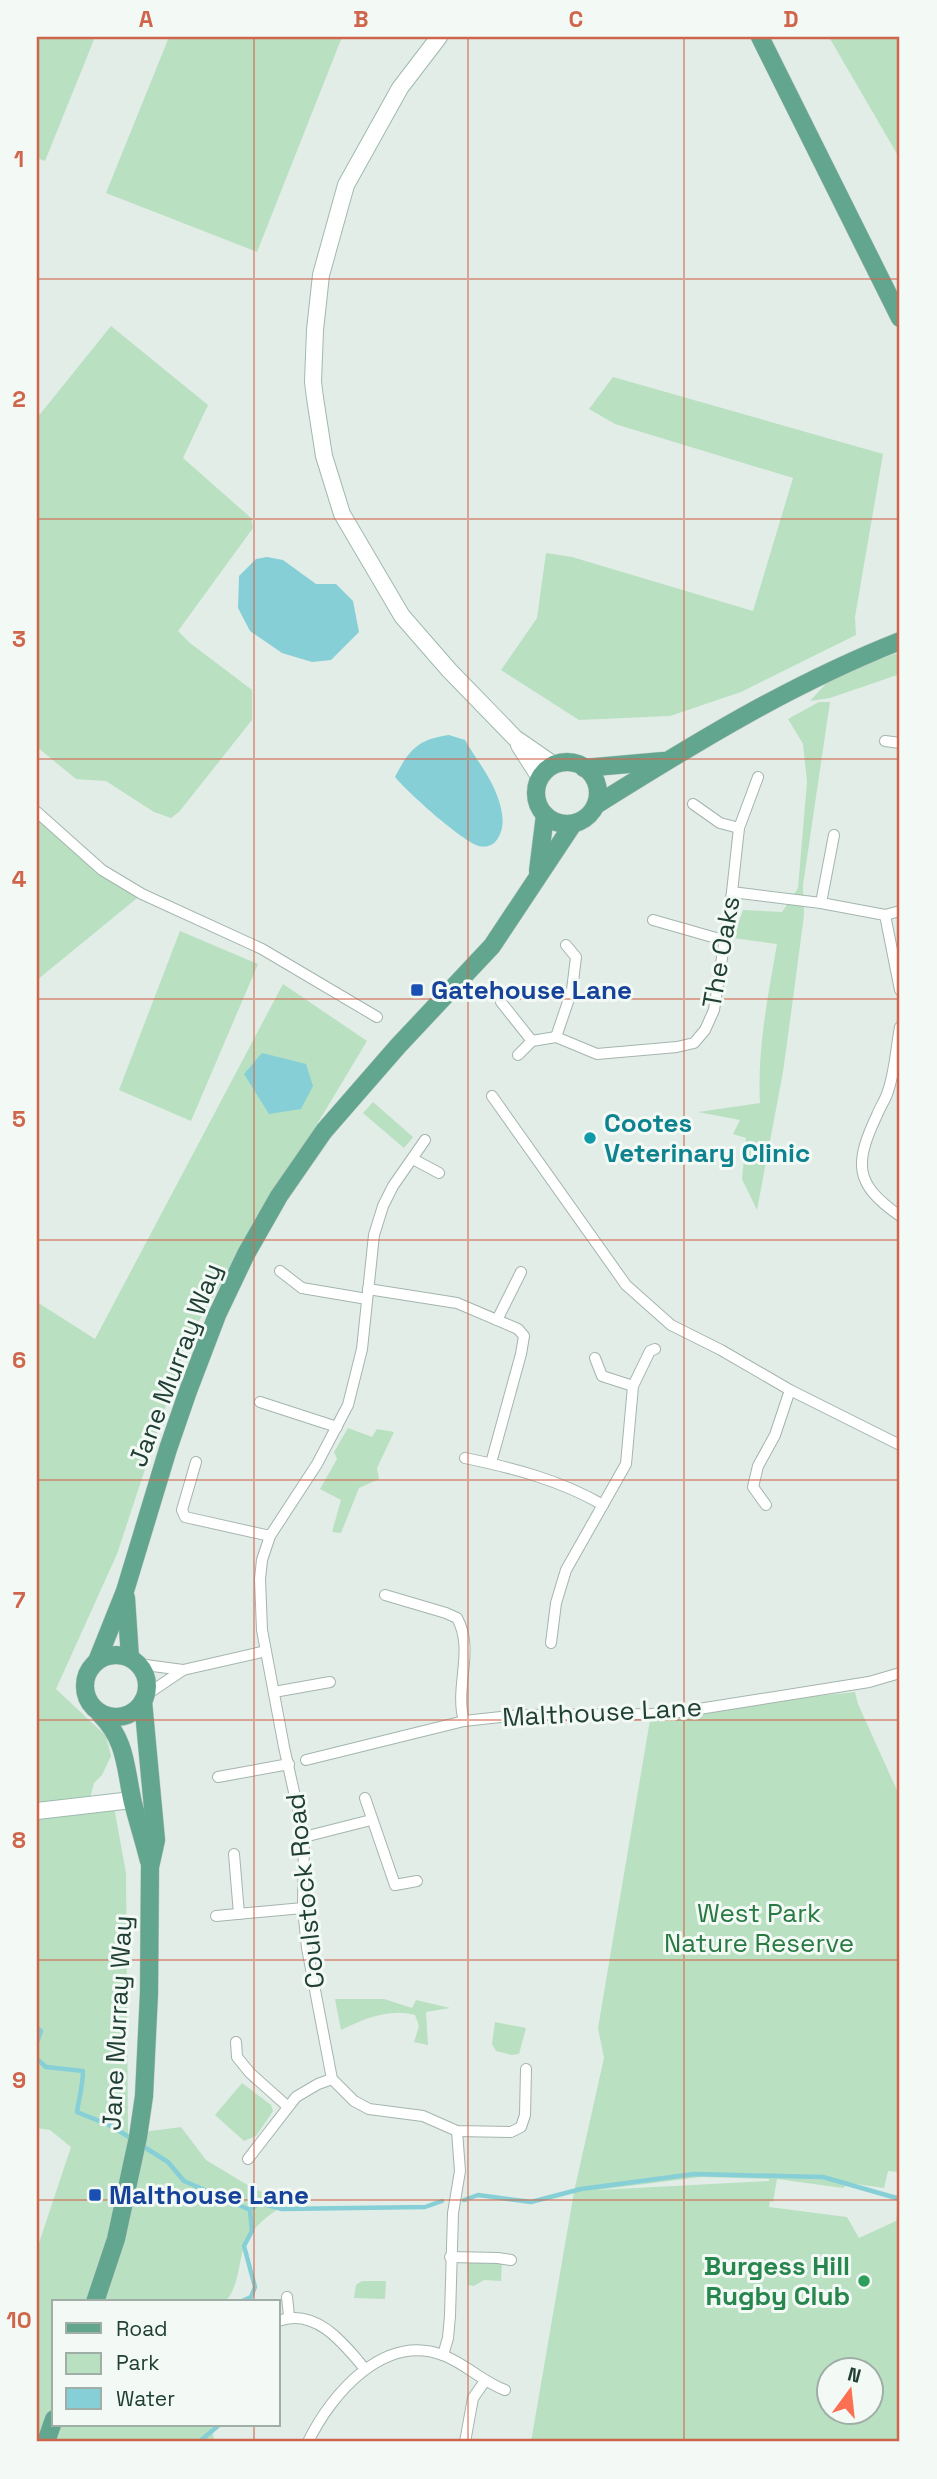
<svg xmlns="http://www.w3.org/2000/svg" width="937" height="2479" font-family="'Space Grotesk',sans-serif">
	<rect width="100%" height="100%" fill="#e2ede7"/>
	<g fill="#b9e0c1" fill-rule="evenodd">
		<polygon points="37,37 95,37 45,161 37,158"/>
		<polygon points="169,37 342,37 257,252 106,193"/>
		<polygon points="829,37 900,37 900,159"/>
		<polygon points="111,326 208,405 183,458 251,518 253,528 178,631 190,643 252,690 252,720 179,812 171,818 154,812 106,781 76,779 37,747 37,418"/>
		<polygon points="613,377 883,454 855,617 856,635 741,692 670,716 579,720 501,670 537,618 546,553 572,557 753,611 793,478 615,424 589,409"/>
		<polygon points="900,652 900,674 830,698 810,701 833,676"/>
		<path d="M819,702H830L803,885L804,915L792,1006L783,1072L757,1210L742,1179L746,1138L733,1134L740,1120L698,1112L760,1103C757,1050 768,996 777,944L733,938L743,910L782,912L798,888L807,782L803,744L788,719Z"/>
		<polygon points="37,812 102,870 142,894 37,980"/>
		<polygon points="180,931 258,964 191,1121 119,1090"/>
		<polygon points="283,984 367,1041 188,1339 117,1554 56,1689 106,1736 111,1756 102,1775 94,1783 90,1798 37,1803 37,1302 95,1339"/>
		<polygon points="373,1102 413,1137 404,1148 363,1113"/>
		<polygon points="348,1428 372,1437 377,1429 394,1432 377,1468 379,1479 359,1488 341,1533 332,1532 341,1500 320,1489 337,1459 334,1452"/>
		<path d="M855,1692L858,1704L900,1797V2172L888,2171L884,2188L849,2183L843,2188L777,2179L773,2202L770,2201L769,2207L847,2217L859,2238L896,2221L900,2190V2442H531L574,2192L604,2058L598,2028L651,1714ZM701,2177L769,2179V2181L597,2190ZM828,2370H870V2412H828Z"/>
		<path d="M114,1807L126,1873L128,2134L181,2127L206,2160L254,2189L289,2202C271,2213 249,2228 243,2250C238,2268 238,2288 225,2302H54V2425H212L214,2442H37V2249L71,2147L50,2130L37,2128V1815Z"/>
		<path d="M335,1999H384L412,2008L416,2000L450,2008L426,2012L428,2045L414,2042L419,2026L415,2015C390,2008 363,2019 341,2030Z"/>
		<polygon points="495,2022 526,2028 519,2054 512,2055 496,2051 492,2044"/>
		<polygon points="242,2083 271,2105 273,2111 256,2136 244,2141 215,2115"/>
		<polygon points="467,2262 502,2262 501,2281 484,2280 474,2286 468,2285"/>
		<polygon points="362,2281 386,2281 385,2299 354,2298 356,2285"/>
	</g>
	<g fill="#86cfd6">
		<polygon points="267,557 283,560 316,584 336,584 353,601 359,632 331,660 312,662 282,653 250,631 238,608 239,576 256,559"/>
		<path d="M449,735L465,740C477,761 492,778 499,801C503,814 505,827 498,838C494,845 487,848 479,846C463,842 407,792 395,777C409,750 418,739 449,735Z"/>
		<polygon points="262,1053 306,1064 313,1086 301,1109 269,1114 244,1074"/>
	</g>
	<g fill="none" stroke-linecap="round" stroke-linejoin="round">
		<g stroke="#86cfd6" stroke-width="4.5">
			<polyline points="37,2028 41,2031 37,2042"/>
			<path d="M37,2059L46,2067L83,2071C83,2085 79,2098 77,2112L109,2125L134,2140"/>
			<polyline points="141,2145 168,2162 184,2181 250,2210"/>
			<polyline points="464,2200 478,2195 531,2202 581,2189 694,2174 823,2177 900,2199"/>
			<polyline points="250,2210 259,2203 282,2209 425,2207 442,2201"/>
			<polyline points="240,2302 251,2297 255,2287 244,2246 252,2231 250,2210"/>
			<polyline points="199,2442 219,2425"/>
		</g>
		<defs>
			<g id="street">
				<polyline points="885,741 900,743"/>
				<polyline points="693,804 720,823 739,828"/>
				<polyline points="37,812 102,870 142,894 262,949 377,1017"/>
				<polyline points="732,892 821,903 885,915 900,990"/>
				<polyline points="821,903 834,835"/>
				<polyline points="885,915 900,911"/>
				<polyline points="653,920 723,940"/>
				<polyline points="501,1002 532,1041"/>
				<path d="M900,1027C896,1048 895,1071 888,1091C886,1099 880,1107 877,1115C854,1164 854,1184 900,1216"/>
				<polyline points="556,1037 572,990 576,957 566,945"/>
				<polyline points="518,1055 532,1041 556,1037 597,1054 677,1047 694,1043 705,1030 714,1010 732,892 739,828 758,777"/>
				<polyline points="492,1096 626,1285 671,1325 721,1350 790,1390 900,1445"/>
				<polyline points="425,1140 393,1186 383,1206 374,1235 362,1349 348,1405 317,1464 270,1536 262,1560 260,1579 262,1630 284,1747 304,1837 303,1908 307,1948 332,2079 354,2101 369,2109 423,2116 457,2131 511,2132 521,2127 525,2115 526,2069"/>
				<polyline points="413,1159 439,1173"/>
				<polyline points="280,1271 302,1288 367,1299"/>
				<polyline points="368,1289 457,1303 518,1329 524,1336 521,1354 491,1463"/>
				<polyline points="497,1320 521,1272"/>
				<polyline points="595,1358 602,1376 633,1386"/>
				<polyline points="260,1402 337,1427"/>
				<path d="M465,1458C513,1468 560,1480 603,1505"/>
				<polyline points="196,1462 182,1510 185,1517 270,1536"/>
				<polyline points="766,1505 753,1487 758,1466 775,1435 790,1390"/>
				<path d="M385,1595L446,1613L457,1618C475,1650 454,1687 464,1721"/>
				<polyline points="551,1643 556,1603 566,1570 626,1464 633,1386 650,1351 655,1349"/>
				<polyline points="138,1664 183,1670 266,1651"/>
				<polyline points="274,1692 330,1682"/>
				<polyline points="146,1695 183,1670"/>
				<polyline points="306,1760 464,1721 520,1715 651,1714 680,1712 869,1682 900,1673"/>
				<polyline points="218,1777 289,1764"/>
				<polyline points="365,1798 395,1885 417,1881"/>
				<polyline points="304,1837 371,1820"/>
				<polyline points="234,1854 239,1914"/>
				<polyline points="216,1916 303,1908"/>
				<polyline points="236,2042 237,2057 250,2073 287,2106"/>
				<polyline points="248,2159 296,2097 318,2084 332,2079"/>
				<polyline points="450,2257 498,2258 511,2260"/>
				<polyline points="287,2297 289,2316"/>
				<path d="M278,2321C316,2307 344,2344 365,2369"/>
				<polyline points="443,2355 448,2338 450,2316 453,2213 460,2171 457,2131"/>
				<path d="M308,2442C331,2394 385,2331 445,2356C467,2365 483,2382 505,2390"/>
				<polyline points="465,2442 473,2398 485,2381"/>
			</g>
			<g id="secondary">
				<polyline points="439,37 400,88 346,185 321,275 315,330 313,382 315,398 324,456 342,514 402,616 449,670 515,738 554,765"/>
				<polyline points="519,745 540,778"/>
				<polyline points="37,1811 132,1800"/>
			</g>
			<g id="primary">
				<polyline points="760,37 900,318"/>
				<circle cx="567" cy="793" r="31"/>
				<polyline points="584,768 663,761"/>
				<path d="M596,805C695,743 791,684 900,641"/>
				<polyline points="538,871 545,815"/>
				<polyline points="126,1598 130,1658"/>
				<circle cx="116" cy="1686" r="31"/>
				<polyline points="97,1661 125,1591 168,1449 188,1391 217,1315 246,1254 279,1196 324,1131 398,1046 492,946 573,824"/>
				<path d="M100,1714C127,1741 125,1768 133,1803C138,1822 144,1841 149,1861"/>
				<polyline points="95,2302 116,2239 138,2137 144,2096 149,1993 150,1867 156,1840 143,1701"/>
				<polyline points="46,2442 54,2419"/>
			</g>
		</defs>
		<use href="#street" stroke="#a4b5ae" stroke-width="12"/>
		<use href="#secondary" stroke="#9fbaaf" stroke-width="18"/>
		<use href="#primary" stroke="#c1c9c6" stroke-width="19"/>
		<use href="#street" stroke="#fff" stroke-width="10"/>
		<use href="#secondary" stroke="#fff" stroke-width="16"/>
		<use href="#primary" stroke="#63a690" stroke-width="18"/>
	</g>
	<path fill="none" stroke="#cf664c" stroke-width="2" stroke-opacity="0.55" d="M254,37V2302M468,37V2442M684,37V2442M37,279H900M37,519H900M37,759H900M37,999H900M37,1240H900M37,1480H900M37,1720H900M37,1960H900M37,2200H900M254,2425V2442"/>
	<g fill="#1a4fb4" stroke="#f3f9f5" stroke-width="2.5">
		<rect x="410" y="983" width="14" height="14" rx="3.5"/>
		<rect x="88" y="2188" width="14" height="14" rx="3.5"/>
	</g>
	<circle fill="#0f9aa8" stroke="#f3f9f5" stroke-width="2.5" cx="590" cy="1138" r="7"/>
	<circle fill="#2e9e5b" stroke="#f3f9f5" stroke-width="2.5" cx="864" cy="2281" r="7"/>
	<g text-anchor="middle" stroke-width="6" stroke-linejoin="round" paint-order="stroke">
		<g font-size="26" fill="#203f35" stroke="#f3f9f5">
			<text transform="translate(721 952) rotate(-80)" y="9">The Oaks</text>
			<text transform="translate(175 1365) rotate(-69)" y="9">Jane Murray Way</text>
			<text transform="translate(602 1712) rotate(-3)" y="9">Malthouse Lane</text>
			<text transform="translate(305 1891) rotate(-96)" y="9">Coulstock Road</text>
			<text transform="translate(117 2023) rotate(-87)" y="9">Jane Murray Way</text>
		</g>
		<g font-size="26" font-weight="bold" fill="#164399" stroke="#f3f9f5" text-anchor="start">
			<text x="431" y="999">Gatehouse Lane</text>
			<text x="109" y="2204">Malthouse Lane</text>
		</g>
		<g font-size="26" font-weight="bold" fill="#0d838f" stroke="#f3f9f5" text-anchor="start">
			<text x="604" y="1132">Cootes<tspan x="604" dy="30">Veterinary Clinic</tspan></text>
		</g>
		<g font-size="26" fill="#287942" stroke="#f3f9f5">
			<text x="759" y="1922">West Park<tspan x="759" dy="30">Nature Reserve</tspan></text>
		</g>
		<g font-size="26" font-weight="bold" fill="#27864d" stroke="#f3f9f5" text-anchor="end">
			<text x="850" y="2275">Burgess Hill<tspan x="850" dy="30">Rugby Club</tspan></text>
		</g>
	</g>
	<rect width="937" height="2479" fill="none" stroke="#f3f9f5" stroke-width="77"/>
	<rect x="52" y="2300" width="228" height="126" fill="#f3f9f5" stroke="#9fafa8" stroke-width="2"/>
	<rect x="66" y="2323" width="35" height="10" fill="#63a690" stroke="#9fafa8" stroke-width="2"/>
	<text x="116" y="2336" font-size="21" fill="#203f35">Road</text>
	<rect x="66" y="2353" width="35" height="21" fill="#b9e0c1" stroke="#9fafa8" stroke-width="2"/>
	<text x="116" y="2370" font-size="21" fill="#203f35">Park</text>
	<rect x="66" y="2388" width="35" height="21" fill="#86cfd6" stroke="#9fafa8" stroke-width="2"/>
	<text x="116" y="2406" font-size="21" fill="#203f35">Water</text>
	<g transform="translate(850 2391) rotate(15)"><circle r="33" fill="#f3f9f5" stroke="#9fafa8" stroke-width="2"/>
	<path d="M0-5L12 26L0 18L-12 26Z" fill="#fb7052"/>
	<text y="-10" font-size="19" font-weight="bold" text-anchor="middle" fill="#203f35">N</text>
	</g>
	<rect x="38" y="38" width="860" height="2402" fill="none" stroke="#cf664c" stroke-width="2.5"/>
	<g font-size="23" text-anchor="middle" font-weight="bold" fill="#cf664c">
		<text x="146" y="27">A</text>
		<text x="361" y="27">B</text>
		<text x="576" y="27">C</text>
		<text x="791" y="27">D</text>
		<text x="19" y="167">1</text>
		<text x="19" y="407">2</text>
		<text x="19" y="647">3</text>
		<text x="19" y="887">4</text>
		<text x="19" y="1127">5</text>
		<text x="19" y="1368">6</text>
		<text x="19" y="1608">7</text>
		<text x="19" y="1848">8</text>
		<text x="19" y="2088">9</text>
		<text x="19" y="2328">10</text>
	</g>
</svg>
